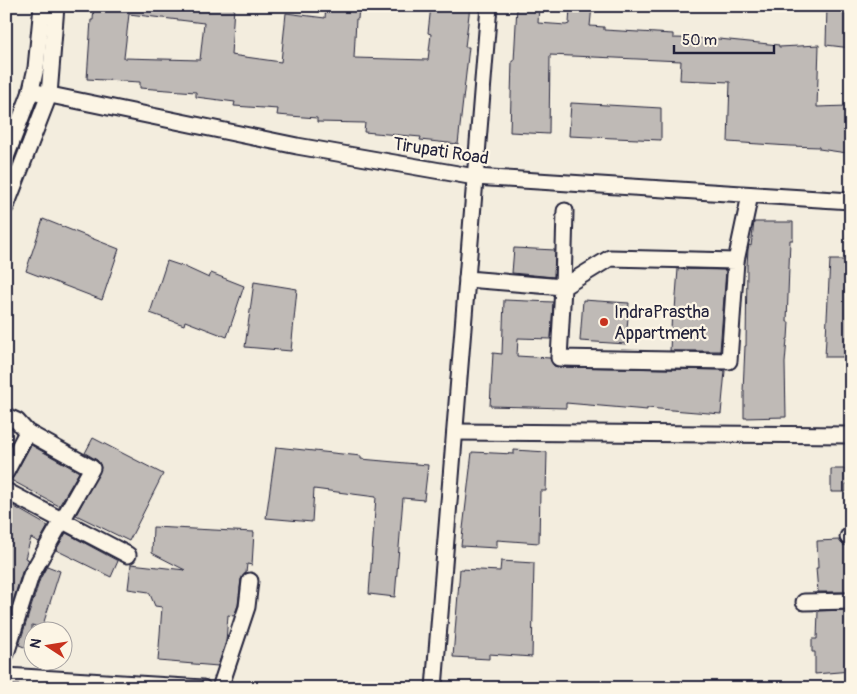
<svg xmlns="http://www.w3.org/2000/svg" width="857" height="694" font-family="Pangolin,sans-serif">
	<rect width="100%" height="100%" fill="#f3edde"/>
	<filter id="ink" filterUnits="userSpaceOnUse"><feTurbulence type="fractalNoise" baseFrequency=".02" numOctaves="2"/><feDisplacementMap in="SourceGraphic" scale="10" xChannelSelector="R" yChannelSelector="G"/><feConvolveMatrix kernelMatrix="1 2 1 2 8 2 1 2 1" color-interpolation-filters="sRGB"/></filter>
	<g filter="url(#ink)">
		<g fill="#bfbab6" stroke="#22223b" fill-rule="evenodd">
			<path d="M94,6H234L231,55L281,62L286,13L325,18L326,6H359L358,19H356L354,58L428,60L431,34L428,33L431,6H470L465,47H469L458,144L420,140L421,137L364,132L365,123L317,122V118L277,115L278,109L234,106L235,102L196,97V92L140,88V82L87,79L91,20H93ZM129,14L204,23L200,60L124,58Z"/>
			<polygon points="517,6 539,6 538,23 566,25 569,24 570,6 592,6 590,26 604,27 604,30 673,34 673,38 719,39 779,45 779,47 819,45 817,107 848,106 847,153 819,149 819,147 790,146 728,142 730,82 680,80 681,61 550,55 549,134 510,132 512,61 514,61"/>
			<polygon points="827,6 851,6 851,48 826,45"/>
			<polygon points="571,103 661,108 661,140 569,136"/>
			<polygon points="43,219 119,249 102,300 26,271"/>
			<polygon points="754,222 793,222 793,240 790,240 787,322 789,322 788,339 787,339 785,363 786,417 744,418 744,391 743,391 745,346 746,346 747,266 748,249 749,245 751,246"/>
			<polygon points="514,248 555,250 554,277 512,273"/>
			<polygon points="830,260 851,260 851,357 825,357"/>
			<polygon points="167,261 185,267 209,278 211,273 244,286 227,337 185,321 184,325 150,313"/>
			<polygon points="678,269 726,270 720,351 670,351 672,309 675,310"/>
			<polygon points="254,282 297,289 291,351 245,347"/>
			<polygon points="504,300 553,302 551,339 518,338 517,356 550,358 554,366 559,367 722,370 725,371 721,414 647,408 647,410 566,403 566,408 490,406 493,353 502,354"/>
			<polygon points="583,300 629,303 626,344 580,341"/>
			<polygon points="93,438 163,474 129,541 76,515 101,468 100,464 97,460 85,453"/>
			<polygon points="31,445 79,472 59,506 11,480 14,476"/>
			<polygon points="276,447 361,456 361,459 428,465 424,500 403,498 395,597 369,594 376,497 314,489 312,522 266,518"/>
			<polygon points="514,450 547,452 546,491 540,491 539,543 497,540 497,548 461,546 472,452 514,454"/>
			<polygon points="831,469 851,469 851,484 846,484 846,492 831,492"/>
			<polygon points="6,502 48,526 39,542 31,538 25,558 29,560 22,572 9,614 6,613 6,547 13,527 6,524"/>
			<polygon points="153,527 254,532 252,565 247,564 246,573 241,579 238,605 234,616 228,615 226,642 218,666 158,661 162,607 155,606 149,592 128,589 131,564 185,570 152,553"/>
			<polygon points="66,533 118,561 111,577 56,550"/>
			<polygon points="839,540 843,545 847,546 847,592 818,592 816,568 818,568 817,541"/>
			<polygon points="501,561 534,563 532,657 489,654 489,659 453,657 460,569 500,571"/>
			<polygon points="47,566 60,571 42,628 32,625 32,650 19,645 40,579"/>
			<polygon points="847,610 851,611 851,671 815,674 815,652 812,652 812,639 817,639 818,611"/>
		</g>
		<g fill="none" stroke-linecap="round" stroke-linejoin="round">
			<defs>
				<g id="minor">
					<polyline points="31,91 297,146 475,177 851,201"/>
					<polyline points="6,157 30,94 36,68 42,6"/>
					<polyline points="6,206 49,95 56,6"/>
					<polyline points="736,261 750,195"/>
					<polyline points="467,279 563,287 559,358 729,361 736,261 610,258 563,287"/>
					<polyline points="563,287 565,211"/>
					<polyline points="6,416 17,421 27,432 92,468 31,575 6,654"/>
					<polyline points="455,432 851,435"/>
					<polyline points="6,472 27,432"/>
					<polyline points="6,491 128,555"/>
					<polyline points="848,537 851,537"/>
					<polyline points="804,602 851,601"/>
					<polyline points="6,676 203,688"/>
					<polyline points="220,688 247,607 250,581"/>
					<polyline points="434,688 489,6"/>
				</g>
			</defs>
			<use href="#minor" stroke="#22223b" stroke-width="19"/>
			<use href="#minor" stroke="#fcf5e5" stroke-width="15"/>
		</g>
	</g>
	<circle fill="#c8321e" stroke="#fcf5e5" stroke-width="2" cx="604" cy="322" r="5"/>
	<g text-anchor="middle" stroke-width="4.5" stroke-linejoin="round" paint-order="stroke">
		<g font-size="18" fill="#22223b" stroke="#fcf5e5">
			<text transform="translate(441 151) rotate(9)" y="6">Tirupati Road</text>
		</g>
		<g font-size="18" fill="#22223b" stroke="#fcf5e5" text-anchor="start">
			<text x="614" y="318">IndraPrastha<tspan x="614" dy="21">Appartment</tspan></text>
		</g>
	</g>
	<rect width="857" height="694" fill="none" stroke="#fcf5e5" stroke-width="25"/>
	<rect x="12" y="12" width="832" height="669" fill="none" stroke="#22223b" stroke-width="2" filter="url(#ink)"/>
	<g transform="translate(48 646) rotate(282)"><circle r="24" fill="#fcf5e5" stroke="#a5a1a1"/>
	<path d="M0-4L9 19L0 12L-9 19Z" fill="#c8321e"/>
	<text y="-8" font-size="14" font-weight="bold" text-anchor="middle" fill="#22223b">N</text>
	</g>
	<path d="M674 45v8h100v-8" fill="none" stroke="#22223b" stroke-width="2.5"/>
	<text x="682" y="45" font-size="15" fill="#22223b" stroke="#fcf5e5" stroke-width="4" paint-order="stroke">50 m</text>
</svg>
